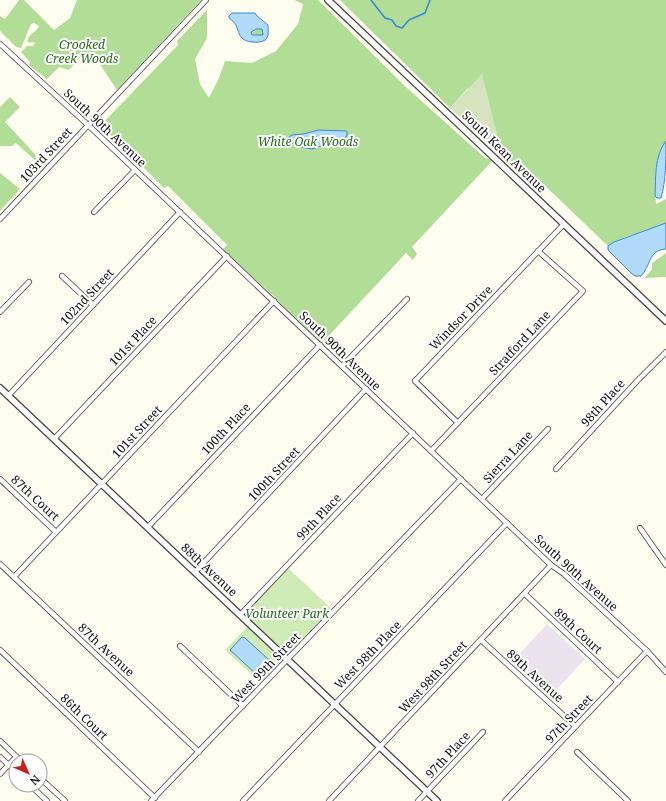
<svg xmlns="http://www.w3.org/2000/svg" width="666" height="801" font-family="'Noto Serif',serif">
	<rect width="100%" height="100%" fill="#fffdf0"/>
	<polygon fill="#ede3ee" points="547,624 585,659 549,698 512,662"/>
	<g fill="#cfecb7">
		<polygon points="288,568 332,609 293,651 288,654 283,652 250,620 247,614 248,610"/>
		<path d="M247,627L279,657C281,667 267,676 261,683L225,650Z"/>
	</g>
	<g fill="#b1dd96" fill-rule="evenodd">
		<path d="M19,0H24L54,30L70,18L77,0H201L117,90L99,63L81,56L69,70L59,67L47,79L29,65L30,62L21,52L27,46H33L35,43L32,42L30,43L27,41C31,31 35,34 39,26L34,23L31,24L21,48L16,47L0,31V16L5,19Z"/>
		<path d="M294,0H318L406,87L485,158L493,160L412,247L417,254L413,260L406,253L322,343L266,289L222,250L227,245L168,186L164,188L101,125L178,45L177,41L207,10V38L195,59L200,84L209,98L219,78L225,61L252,63L276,51L298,24L303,4ZM319,130L343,139L327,143L317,148L295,146L292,135L303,134Z"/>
		<path d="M340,0H666V141C654,157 654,185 656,204L666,199V223C648,232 625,234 608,246L539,180L527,177L488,143L497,133L468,88L450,108Z"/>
		<polygon points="256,29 262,29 263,35 252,35 251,32"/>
		<polygon points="10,97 20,107 5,122 35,154 37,162 16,143 12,146 0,146 0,107"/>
		<polygon points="0,173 20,189 0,211"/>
		<polygon points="666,253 666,277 645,278 652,269 652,263"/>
	</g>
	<polygon fill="#d5e3bf" points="482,74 497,134 488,143 450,108"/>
	<g fill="#b2daf9" stroke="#3589d4" fill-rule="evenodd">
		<path d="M232,13H255L257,16L268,25C268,29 269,34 267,38C264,44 248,43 243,39C239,36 238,30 236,25C234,22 232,20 229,18V16ZM256,29H262L263,35H252L251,32Z"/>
		<polygon points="319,130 346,131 347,132 347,136 343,139 312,149 296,146 290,141 289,137 292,135 303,134"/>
		<path d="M666,141C666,160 666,181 661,198H657L655,196C656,177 654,157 666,141Z"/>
		<path d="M666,223V249C648,250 651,266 641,276H635L631,273L608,250V246L614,242Z"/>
		<polygon points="242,637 245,638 269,660 268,663 256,674 230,650"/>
	</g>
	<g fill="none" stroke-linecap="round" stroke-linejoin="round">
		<polyline stroke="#3589d4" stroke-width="1.5" points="371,0 385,18 392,20 396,26 402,28 409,20 425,13 430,0"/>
		<defs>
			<g id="minor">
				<polyline points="0,44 88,125 551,565 564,574 647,651 666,672"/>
				<polyline points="94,212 135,170"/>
				<polyline points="0,219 206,0"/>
				<polyline points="62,276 93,305"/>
				<polyline points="0,312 29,282"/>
				<polyline points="342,366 407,299"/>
				<polyline points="8,396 180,212"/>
				<polyline points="458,423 415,381 564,224"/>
				<polyline points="54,439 227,256"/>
				<polyline points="431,451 583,291 538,251"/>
				<polyline points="556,469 638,380 666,352"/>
				<polyline points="0,479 56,532"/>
				<polyline points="482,499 548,429"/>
				<polyline points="148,527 320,345"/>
				<polyline points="640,528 666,565"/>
				<polyline points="0,564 199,752"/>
				<polyline points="195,572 366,389"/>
				<polyline points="14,577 274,301"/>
				<polyline points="525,594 618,682"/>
				<polyline points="240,615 413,433"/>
				<polyline points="481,640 575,726"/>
				<polyline points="180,646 243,706"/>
				<polyline points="0,650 155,798"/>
				<polyline points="0,741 21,761"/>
				<polyline points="577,752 628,801"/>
				<polyline points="0,757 16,772"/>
				<polyline points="0,774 16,757"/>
				<polyline points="40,778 65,801"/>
				<polyline points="30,785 47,801"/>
				<polyline points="151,801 461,479"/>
				<polyline points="243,801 507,523"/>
				<polyline points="329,801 551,565"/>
				<polyline points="418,801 483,732"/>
				<polyline points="505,801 647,651"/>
			</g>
			<g id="tertiary">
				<polyline points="328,0 666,321"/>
				<polyline points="0,388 437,801"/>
			</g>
		</defs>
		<use href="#minor" stroke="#424242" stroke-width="6"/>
		<use href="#tertiary" stroke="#424242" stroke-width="8"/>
		<use href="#minor" stroke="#fff" stroke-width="4.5"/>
		<use href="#tertiary" stroke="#fff" stroke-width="5.5"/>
	</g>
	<g text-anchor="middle" stroke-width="4" stroke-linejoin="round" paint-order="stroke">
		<g font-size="12" font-style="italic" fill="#266a1b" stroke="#fff">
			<text x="82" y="49">Crooked<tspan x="82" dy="14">Creek Woods</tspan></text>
			<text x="308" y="146">White Oak Woods</text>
			<text x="287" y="618">Volunteer Park</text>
		</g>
		<g font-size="12" fill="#0f0f0f" stroke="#fff">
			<text transform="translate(105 128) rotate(43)" y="4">South 90th Avenue</text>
			<text transform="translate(504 152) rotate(44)" y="4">South Kean Avenue</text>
			<text transform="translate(46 155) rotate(-47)" y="4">103rd Street</text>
			<text transform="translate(87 297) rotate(-47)" y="4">102nd Street</text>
			<text transform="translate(461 318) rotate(-46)" y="4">Windsor Drive</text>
			<text transform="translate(133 341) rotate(-47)" y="4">101st Place</text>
			<text transform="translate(520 343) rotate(-47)" y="4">Stratford Lane</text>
			<text transform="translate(340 351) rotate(44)" y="4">South 90th Avenue</text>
			<text transform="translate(603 403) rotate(-48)" y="4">98th Place</text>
			<text transform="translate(226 429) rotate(-47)" y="4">100th Place</text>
			<text transform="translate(137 432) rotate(-47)" y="4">101st Street</text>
			<text transform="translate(508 457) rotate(-47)" y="4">Sierra Lane</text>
			<text transform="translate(274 474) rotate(-47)" y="4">100th Street</text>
			<text transform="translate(35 498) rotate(43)" y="4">87th Court</text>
			<text transform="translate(319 517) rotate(-47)" y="4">99th Place</text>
			<text transform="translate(209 570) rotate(43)" y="4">88th Avenue</text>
			<text transform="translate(576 573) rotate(42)" y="4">South 90th Avenue</text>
			<text transform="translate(578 631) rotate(43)" y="4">89th Court</text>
			<text transform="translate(106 650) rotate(43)" y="4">87th Avenue</text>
			<text transform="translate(368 655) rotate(-46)" y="4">West 98th Place</text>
			<text transform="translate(266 668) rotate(-46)" y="4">West 99th Street</text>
			<text transform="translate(535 676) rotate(42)" y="4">89th Avenue</text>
			<text transform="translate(433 677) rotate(-47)" y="4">West 98th Street</text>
			<text transform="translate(84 717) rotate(44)" y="4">86th Court</text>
			<text transform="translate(569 719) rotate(-46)" y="4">97th Street</text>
			<text transform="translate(448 755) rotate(-47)" y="4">97th Place</text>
		</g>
	</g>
	<g transform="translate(28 773) rotate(135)"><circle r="19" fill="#ffffff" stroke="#9f9f9f"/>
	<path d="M0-3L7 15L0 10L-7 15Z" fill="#c6231f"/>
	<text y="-6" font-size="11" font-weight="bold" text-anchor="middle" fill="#0f0f0f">N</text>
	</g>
</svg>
